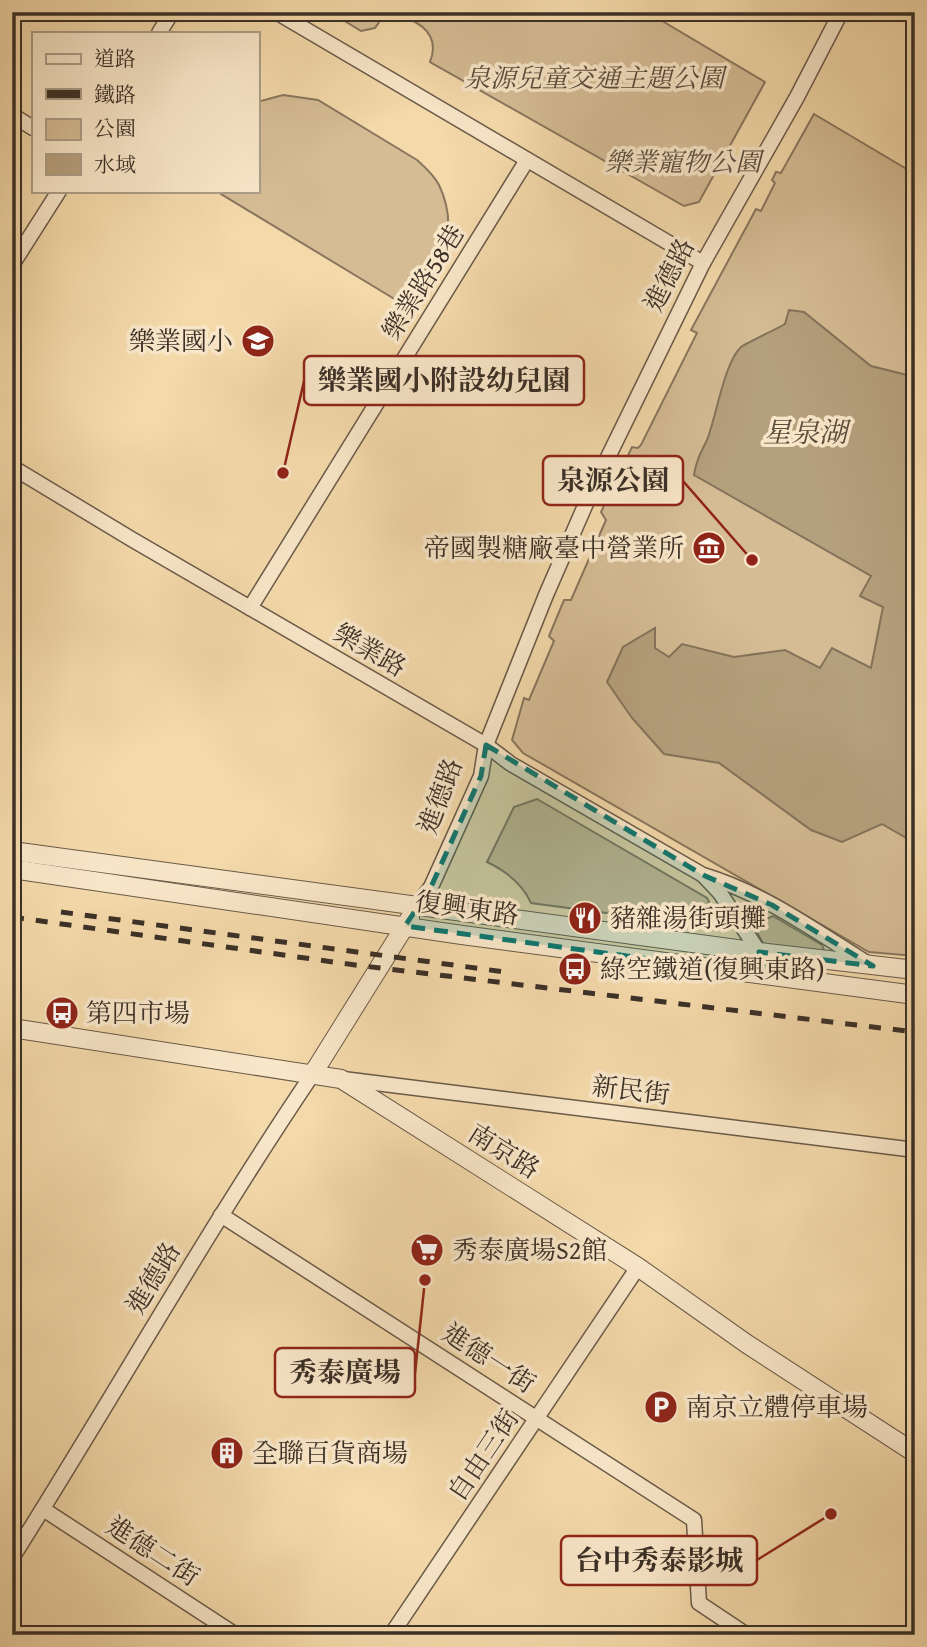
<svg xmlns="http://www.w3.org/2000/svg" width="927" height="1647" font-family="'Gentium Book Plus','Noto Serif TC',serif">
	<rect width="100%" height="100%" fill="#f4d9aa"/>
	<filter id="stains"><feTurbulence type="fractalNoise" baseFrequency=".00286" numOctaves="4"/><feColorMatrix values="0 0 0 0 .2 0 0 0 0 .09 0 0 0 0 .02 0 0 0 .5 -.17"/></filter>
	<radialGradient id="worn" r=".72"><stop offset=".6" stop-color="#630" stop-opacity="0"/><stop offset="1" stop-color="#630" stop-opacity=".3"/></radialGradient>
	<g fill="#d5bc94" stroke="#88765e" stroke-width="2">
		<polygon points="330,12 386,12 375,28 361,31"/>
		<path d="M415,12H647L765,82L699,202L684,206L430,62C438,42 429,28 411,20Z"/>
		<path d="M283,95L318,100L417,160C425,167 434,175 439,185C451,210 455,250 429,268C423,272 415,274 409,277L420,284L406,306L216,191H257V102Z"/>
		<polygon points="814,114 915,174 915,956 869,952 523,753 512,740 524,698 529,700 554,641 549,636 564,600 571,600 606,520 601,512 632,447 638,448 641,445 697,333 691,330 756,209 761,211 775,183 772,180 776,172 781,173"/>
		<path d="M537,799L707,898L718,920L644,918L531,903C522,883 506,871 487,862L514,807Z"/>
		<polygon points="773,916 822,945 824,950 821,954 764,945 753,925"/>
	</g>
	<path fill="#b5a07d" stroke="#84735b" stroke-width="2" d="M789,310L804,312L871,366L907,375L915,372V843L882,824L842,842L811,830L719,763L664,754L632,718L607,682L623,647L655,628V648L669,657L682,644L734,657L785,650L820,668L832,648L871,668L883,607L860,596L871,576L694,475C696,461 701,452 707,440C716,418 724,363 741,347C748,342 775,330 785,324Z"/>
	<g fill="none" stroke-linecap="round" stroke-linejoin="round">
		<defs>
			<g id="minor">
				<polyline points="276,12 703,263"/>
				<polyline points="159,33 172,12"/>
				<polyline points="12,115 33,128"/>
				<polyline points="12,265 59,191"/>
				<path d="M12,467L133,540L486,745L511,764L703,875C763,893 814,930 867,963"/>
				<polyline points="250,608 527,160"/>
				<polyline points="704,876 720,893 775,976"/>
				<polyline points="416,906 431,887 481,776 486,745 546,595 591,492 703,263 797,97 841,12"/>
				<polyline points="343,1079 915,1150"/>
				<polyline points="221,1215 694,1520 699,1603 747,1635"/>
				<polyline points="43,1509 236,1635"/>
				<path d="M12,1558C113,1398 206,1232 312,1075"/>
				<polyline points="391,1635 638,1267"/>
			</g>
			<g id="tertiary">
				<polyline points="12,851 759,952 915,970"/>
				<polyline points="12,869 462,935 915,995"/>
				<polyline points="12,1028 341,1079 638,1267 747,1344 915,1453"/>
				<polyline points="312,1075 410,918"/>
			</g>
		</defs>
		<use href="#minor" stroke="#695a48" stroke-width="17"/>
		<use href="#tertiary" stroke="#695a48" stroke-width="20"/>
		<use href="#minor" stroke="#f8e6c8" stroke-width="14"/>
		<use href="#tertiary" stroke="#f8e6c8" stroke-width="18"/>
		<g stroke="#3b3027" stroke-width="5" stroke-dasharray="12 12" stroke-linecap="butt">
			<polyline points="61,912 505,972"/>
			<polyline points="12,917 355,965 915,1032"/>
		</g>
	</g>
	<path fill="#0f766e" fill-opacity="0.2" stroke="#0f766e" stroke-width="5" stroke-dasharray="14 9" stroke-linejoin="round" d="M486,745L703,875L772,905L873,966L759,952L775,976L405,926L431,887L481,776Z"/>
	<defs>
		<symbol id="school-disc" viewBox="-11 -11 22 22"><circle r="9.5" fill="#8f2418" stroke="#f8e6c8"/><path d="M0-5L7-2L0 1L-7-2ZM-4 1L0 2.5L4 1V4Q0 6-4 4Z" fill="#fff"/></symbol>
		<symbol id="museum-disc" viewBox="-11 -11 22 22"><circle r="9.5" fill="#8f2418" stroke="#f8e6c8"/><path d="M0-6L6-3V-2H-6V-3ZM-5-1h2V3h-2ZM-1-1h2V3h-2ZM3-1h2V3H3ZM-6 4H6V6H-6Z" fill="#fff"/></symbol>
		<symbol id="restaurant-disc" viewBox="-11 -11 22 22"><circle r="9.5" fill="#8f2418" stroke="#f8e6c8"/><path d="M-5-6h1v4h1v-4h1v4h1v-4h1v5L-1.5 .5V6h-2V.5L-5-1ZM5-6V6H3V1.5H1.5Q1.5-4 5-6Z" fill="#fff"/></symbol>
		<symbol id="bus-disc" viewBox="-11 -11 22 22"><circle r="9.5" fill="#8f2418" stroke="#f8e6c8"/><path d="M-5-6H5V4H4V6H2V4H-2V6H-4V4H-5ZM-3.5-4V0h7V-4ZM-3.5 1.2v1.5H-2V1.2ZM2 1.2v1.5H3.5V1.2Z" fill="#fff"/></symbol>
		<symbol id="supermarket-disc" viewBox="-11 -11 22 22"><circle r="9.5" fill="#8f2418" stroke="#f8e6c8"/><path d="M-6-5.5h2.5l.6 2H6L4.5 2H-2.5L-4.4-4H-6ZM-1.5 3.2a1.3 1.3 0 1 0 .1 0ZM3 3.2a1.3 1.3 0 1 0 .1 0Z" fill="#fff"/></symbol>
		<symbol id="parking-disc" viewBox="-11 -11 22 22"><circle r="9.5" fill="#8f2418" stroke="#f8e6c8"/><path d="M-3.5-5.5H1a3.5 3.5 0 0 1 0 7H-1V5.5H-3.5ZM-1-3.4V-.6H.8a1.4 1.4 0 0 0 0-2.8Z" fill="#fff"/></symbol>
		<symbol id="building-disc" viewBox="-11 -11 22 22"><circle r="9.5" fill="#8f2418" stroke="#f8e6c8"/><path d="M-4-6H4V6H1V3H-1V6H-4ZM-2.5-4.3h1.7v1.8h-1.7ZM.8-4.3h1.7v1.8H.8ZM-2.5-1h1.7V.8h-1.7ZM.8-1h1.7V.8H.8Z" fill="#fff"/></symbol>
	</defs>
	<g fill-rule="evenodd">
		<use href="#school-disc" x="239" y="322" width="38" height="38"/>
		<use href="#museum-disc" x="690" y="529" width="38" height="38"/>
		<use href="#restaurant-disc" x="566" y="899" width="38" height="38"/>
		<use href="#bus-disc" x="556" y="950" width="38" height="38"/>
		<use href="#bus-disc" x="43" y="994" width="38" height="38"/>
		<use href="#supermarket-disc" x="408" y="1231" width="38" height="38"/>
		<use href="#parking-disc" x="642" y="1388" width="38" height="38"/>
		<use href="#building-disc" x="208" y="1434" width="38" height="38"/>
	</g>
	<g text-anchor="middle" stroke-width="7" stroke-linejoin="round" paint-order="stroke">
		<g font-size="26" font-style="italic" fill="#5a4c3d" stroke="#f8e6c8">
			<text x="594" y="87">泉源兒童交通主題公園</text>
			<text x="683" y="171">樂業寵物公園</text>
		</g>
		<g font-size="26" fill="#3b3027" stroke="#f8e6c8">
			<text transform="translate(669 275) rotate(-63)" y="9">進德路</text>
			<text transform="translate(423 282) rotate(-58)" y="9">樂業路58巷</text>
			<text transform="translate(370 650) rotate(30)" y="9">樂業路</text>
			<text transform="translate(440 796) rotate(-69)" y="9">進德路</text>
			<text transform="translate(467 908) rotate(8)" y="9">復興東路</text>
			<text transform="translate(631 1090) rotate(7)" y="9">新民街</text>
			<text transform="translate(504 1151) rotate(32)" y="9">南京路</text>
			<text transform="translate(153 1278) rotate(-59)" y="9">進德路</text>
			<text transform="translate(489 1358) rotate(33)" y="9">進德一街</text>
			<text transform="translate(483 1455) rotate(-56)" y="9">自由三街</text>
			<text transform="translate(153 1551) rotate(33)" y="9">進德二街</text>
		</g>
		<g font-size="26" fill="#3b3027" stroke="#f8e6c8" text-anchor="start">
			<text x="233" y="350" text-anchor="end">樂業國小</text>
			<text x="684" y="557" text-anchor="end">帝國製糖廠臺中營業所</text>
			<text x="610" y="927">豬雜湯街頭攤</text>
			<text x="600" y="978">綠空鐵道(復興東路)</text>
			<text x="86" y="1022">第四市場</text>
			<text x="452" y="1259">秀泰廣場S2館</text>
			<text x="686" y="1416">南京立體停車場</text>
			<text x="252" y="1462">全聯百貨商場</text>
		</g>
		<g font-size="28" font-style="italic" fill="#5a4c3c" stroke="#f8e6c8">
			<text x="805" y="442">星泉湖</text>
		</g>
	</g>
	<path fill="none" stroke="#8f2418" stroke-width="2.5" d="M283 473L304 381M752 560L683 481M425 1280L415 1373M831 1514L757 1560"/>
	<g fill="#8f2418" stroke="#f8e6c8" stroke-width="2.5">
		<circle cx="283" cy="473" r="7"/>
		<circle cx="752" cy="560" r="7"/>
		<circle cx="425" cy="1280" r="7"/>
		<circle cx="831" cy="1514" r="7"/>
	</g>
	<g fill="#f8e6c8" stroke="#8f2418" stroke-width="2.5">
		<rect x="304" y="356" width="280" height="49" rx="7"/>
		<rect x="543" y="456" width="140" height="49" rx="7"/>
		<rect x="275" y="1348" width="140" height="49" rx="7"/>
		<rect x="561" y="1536" width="196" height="49" rx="7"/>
	</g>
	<g font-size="28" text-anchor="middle" font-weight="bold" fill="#3b3027">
		<text x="444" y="390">樂業國小附設幼兒園</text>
		<text x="613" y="490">泉源公園</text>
		<text x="345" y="1382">秀泰廣場</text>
		<text x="659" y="1570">台中秀泰影城</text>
	</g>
	<rect width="927" height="1647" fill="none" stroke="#f4d9aa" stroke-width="42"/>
	<rect x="14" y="14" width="899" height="1619" fill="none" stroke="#3b3027" stroke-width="3.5"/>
	<rect x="21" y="21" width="885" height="1605" fill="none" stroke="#3b3027" stroke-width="2"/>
	<rect x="32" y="32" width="228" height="161" fill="#f8e6c8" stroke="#ac9d88" stroke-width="2"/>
	<rect x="46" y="54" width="35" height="10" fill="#f8e6c8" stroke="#ac9d88" stroke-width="2"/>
	<text x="94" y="66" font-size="21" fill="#3b3027">道路</text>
	<rect x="46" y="89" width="35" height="10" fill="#3b3027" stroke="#ac9d88" stroke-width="2"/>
	<text x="94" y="102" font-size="21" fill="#3b3027">鐵路</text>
	<rect x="46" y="119" width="35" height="21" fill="#d5bc94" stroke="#ac9d88" stroke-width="2"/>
	<text x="94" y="136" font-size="21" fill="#3b3027">公園</text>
	<rect x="46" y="154" width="35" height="21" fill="#b5a07d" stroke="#ac9d88" stroke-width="2"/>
	<text x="94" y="172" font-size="21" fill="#3b3027">水域</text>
	<rect width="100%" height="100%" filter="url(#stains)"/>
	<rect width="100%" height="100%" fill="url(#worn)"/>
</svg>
